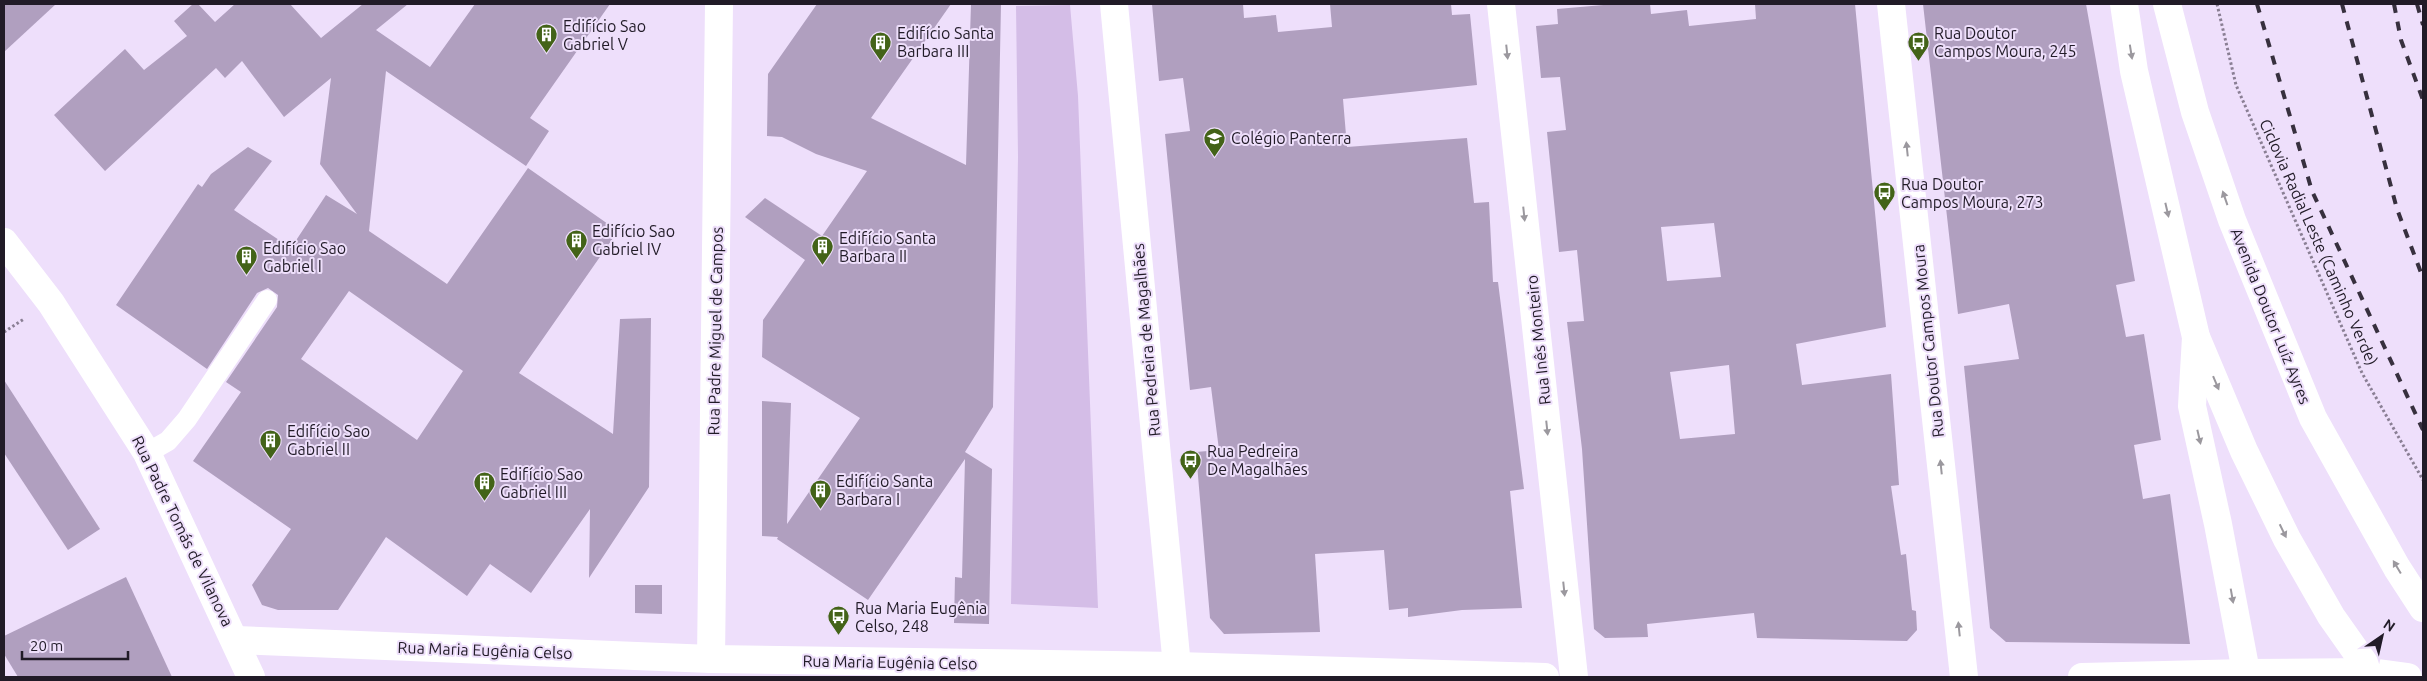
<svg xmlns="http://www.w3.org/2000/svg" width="2427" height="681" font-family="Ubuntu,sans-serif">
	<rect width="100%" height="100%" fill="#eedffb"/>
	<polygon fill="#d4bde7" points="1070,5 1078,96 1098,608 1011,604 1018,157 1016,6"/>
	<g fill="#b09fbf" fill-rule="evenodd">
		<polygon points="4,4 56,4 4,52"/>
		<path d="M193,4H198L215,22L235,4H290L321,38L363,4H408L376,30L430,67L475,4H610L530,118L549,131L526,166L386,71L369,231L447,284L528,168L618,231L519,373L613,434L620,319L651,318L649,487L589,578L590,509L531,593L490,564L467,596L386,537L338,610H278L262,605L252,585L291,529L193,461L241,392L226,382L277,307L278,295L268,288L257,293L207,369L116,305L198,184L202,187L211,174L248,147L272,161L234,210L291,248L326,195L357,214L320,164L331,78L284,117L242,61L225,78L216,68L105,171L54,115L125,49L144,70L187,36L174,21ZM349,291L463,371L417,440L301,359Z"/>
		<polygon points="817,4 951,4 871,118 966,165 971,4 1001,4 993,407 965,452 992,469 989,624 954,623 955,577 962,578 965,459 868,600 777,539 778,537 762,536 762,401 791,403 787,524 860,418 762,357 763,320 805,260 745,217 765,198 822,236 867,171 816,154 782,137 767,136 768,74"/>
		<polygon points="1152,4 1243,4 1244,18 1276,15 1278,32 1332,27 1330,4 1451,4 1452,15 1470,14 1477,85 1343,99 1347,147 1467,138 1474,203 1489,202 1493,282 1498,282 1524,489 1510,491 1522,608 1462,610 1408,617 1408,608 1389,610 1384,550 1315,554 1320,632 1224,634 1210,618 1196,452 1219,450 1211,387 1190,390 1165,134 1190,131 1183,78 1159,81"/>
		<path d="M1615,4H1650L1651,14L1687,10L1689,26L1756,19L1755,4H1855L1886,327L1796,344L1802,385L1891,374L1899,485L1891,486L1901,555L1906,554L1912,610L1916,611L1917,630L1907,641L1757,638L1754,613L1647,624L1648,637L1605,638L1594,629L1582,449L1567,322L1584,321L1577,250L1559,252L1547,132L1566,130L1560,77L1541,78L1536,26L1558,24L1557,9ZM1714,223L1721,277L1667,281L1661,227ZM1729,365L1735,434L1680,439L1670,372Z"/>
		<polygon points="1923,4 2086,4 2135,281 2116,285 2126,337 2144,334 2161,440 2134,445 2143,499 2170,494 2190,644 2006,642 1990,628 1964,366 2019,359 2009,304 1958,314"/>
		<polygon points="4,380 100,529 68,550 4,453"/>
		<polygon points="126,577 172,677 18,677 4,654 4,636"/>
		<polygon points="635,585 662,585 662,614 635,613"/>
	</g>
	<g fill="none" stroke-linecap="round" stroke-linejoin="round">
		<g stroke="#8a7f94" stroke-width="3" stroke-dasharray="2.5 2.5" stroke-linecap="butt">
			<polyline points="2217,4 2236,85 2362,373 2423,480"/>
			<polyline points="4,332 24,319"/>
		</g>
		<polyline stroke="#fff" stroke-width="20" points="147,453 168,441 187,419 267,300"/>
		<g stroke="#fff" stroke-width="28">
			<polyline points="1114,4 1178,677"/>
			<polyline points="1501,4 1574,677"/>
			<polyline points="1891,4 1964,677"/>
			<polyline points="4,242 51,303 147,453 251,677"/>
			<polyline points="236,640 711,659 1177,666 1545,677"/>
			<polyline points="711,659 719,4"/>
			<polyline points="2082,677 2246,673"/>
		</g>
		<polyline stroke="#fff" stroke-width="28" points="2196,337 2192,406 2218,524 2247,677"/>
		<g stroke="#fff" stroke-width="28">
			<polyline points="2124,4 2134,71 2196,337 2244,451 2287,539 2331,616 2374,677"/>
			<polyline points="2167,4 2195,112 2232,220 2313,418 2397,568 2423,608"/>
			<polyline points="2246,673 2371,672 2408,677"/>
		</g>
		<g stroke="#37303e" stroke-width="4" stroke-dasharray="9 9" stroke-linecap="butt">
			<polyline points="2257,4 2312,191 2423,430"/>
			<polyline points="2342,4 2397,209 2423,278"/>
			<polyline points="2394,4 2401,40 2423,100"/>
			<polyline points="2417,4 2423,25"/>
		</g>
	</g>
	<defs><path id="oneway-solid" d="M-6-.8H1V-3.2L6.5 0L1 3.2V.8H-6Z" transform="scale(1.25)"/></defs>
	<g fill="#9b989e">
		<use href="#oneway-solid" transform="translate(1507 52) rotate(84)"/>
		<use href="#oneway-solid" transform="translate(2131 52) rotate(81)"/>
		<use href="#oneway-solid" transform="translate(1907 149) rotate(-96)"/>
		<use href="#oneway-solid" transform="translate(2225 198) rotate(-109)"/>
		<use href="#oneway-solid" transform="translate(2167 210) rotate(77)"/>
		<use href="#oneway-solid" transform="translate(1524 214) rotate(84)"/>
		<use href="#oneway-solid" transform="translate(2216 383) rotate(67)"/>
		<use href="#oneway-solid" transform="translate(1547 428) rotate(84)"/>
		<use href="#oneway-solid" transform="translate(2199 437) rotate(77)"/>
		<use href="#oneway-solid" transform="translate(1941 467) rotate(-96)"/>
		<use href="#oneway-solid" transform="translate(2283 531) rotate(64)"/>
		<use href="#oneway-solid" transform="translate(2397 567) rotate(-121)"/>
		<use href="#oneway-solid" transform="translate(1564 589) rotate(84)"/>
		<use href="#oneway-solid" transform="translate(2232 596) rotate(80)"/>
		<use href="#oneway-solid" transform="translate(1959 629) rotate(-96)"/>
	</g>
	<defs>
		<symbol id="building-pin" viewBox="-11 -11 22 30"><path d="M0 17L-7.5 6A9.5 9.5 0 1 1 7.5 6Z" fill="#436318" stroke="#eedffb"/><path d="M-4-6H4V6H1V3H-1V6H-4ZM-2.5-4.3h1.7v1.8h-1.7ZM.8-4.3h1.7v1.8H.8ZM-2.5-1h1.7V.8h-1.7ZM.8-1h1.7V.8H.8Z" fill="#fff"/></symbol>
		<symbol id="bus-pin" viewBox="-11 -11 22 30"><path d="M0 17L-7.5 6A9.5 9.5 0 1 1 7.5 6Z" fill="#436318" stroke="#eedffb"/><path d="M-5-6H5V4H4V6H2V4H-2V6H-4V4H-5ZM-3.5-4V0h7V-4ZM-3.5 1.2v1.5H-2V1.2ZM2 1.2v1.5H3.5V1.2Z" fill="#fff"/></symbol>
		<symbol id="school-pin" viewBox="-11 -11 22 30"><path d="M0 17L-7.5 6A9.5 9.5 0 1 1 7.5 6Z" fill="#436318" stroke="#eedffb"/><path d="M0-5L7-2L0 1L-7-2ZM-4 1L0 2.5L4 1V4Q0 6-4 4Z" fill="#fff"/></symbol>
	</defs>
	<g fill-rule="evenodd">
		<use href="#building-pin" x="534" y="22" width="25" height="34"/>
		<use href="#building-pin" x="868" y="30" width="25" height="34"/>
		<use href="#bus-pin" x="1906" y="30" width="25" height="34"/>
		<use href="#school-pin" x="1202" y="126" width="25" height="34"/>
		<use href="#bus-pin" x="1872" y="180" width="25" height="34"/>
		<use href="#building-pin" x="564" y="228" width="25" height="34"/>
		<use href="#building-pin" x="810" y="234" width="25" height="34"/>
		<use href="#building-pin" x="234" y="244" width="25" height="34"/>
		<use href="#building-pin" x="258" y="428" width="25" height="34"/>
		<use href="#bus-pin" x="1178" y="448" width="25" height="34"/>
		<use href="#building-pin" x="472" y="470" width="25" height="34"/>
		<use href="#building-pin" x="808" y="478" width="25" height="34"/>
		<use href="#bus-pin" x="826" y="604" width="25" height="34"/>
	</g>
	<g text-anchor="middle" stroke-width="4" stroke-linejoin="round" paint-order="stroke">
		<g font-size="16" fill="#211b27" stroke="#eedffb" text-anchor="start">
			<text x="563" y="32">Edifício Sao<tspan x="563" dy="18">Gabriel V</tspan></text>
			<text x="897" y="39">Edifício Santa<tspan x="897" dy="18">Barbara III</tspan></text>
			<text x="1934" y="39">Rua Doutor<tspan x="1934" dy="18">Campos Moura, 245</tspan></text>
			<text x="1231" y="144">Colégio Panterra</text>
			<text x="1901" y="190">Rua Doutor<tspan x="1901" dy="18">Campos Moura, 273</tspan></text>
			<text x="592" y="237">Edifício Sao<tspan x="592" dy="18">Gabriel IV</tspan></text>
			<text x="839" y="244">Edifício Santa<tspan x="839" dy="18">Barbara II</tspan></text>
			<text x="263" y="254">Edifício Sao<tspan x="263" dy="18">Gabriel I</tspan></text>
			<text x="287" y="437">Edifício Sao<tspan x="287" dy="18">Gabriel II</tspan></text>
			<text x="1207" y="457">Rua Pedreira<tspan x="1207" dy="18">De Magalhães</tspan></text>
			<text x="500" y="480">Edifício Sao<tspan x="500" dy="18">Gabriel III</tspan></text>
			<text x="836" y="487">Edifício Santa<tspan x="836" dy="18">Barbara I</tspan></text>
			<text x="855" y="614">Rua Maria Eugênia<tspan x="855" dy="18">Celso, 248</tspan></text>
		</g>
		<g font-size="16" fill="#211b27" stroke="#eedffb">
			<text transform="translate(2319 242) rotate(66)" y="6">Ciclovia Radial Leste (Caminho Verde)</text>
			<text transform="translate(2271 316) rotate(68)" y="6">Avenida Doutor Luíz Ayres</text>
			<text transform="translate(715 331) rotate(-89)" y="6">Rua Padre Miguel de Campos</text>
			<text transform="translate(1146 340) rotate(-95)" y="6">Rua Pedreira de Magalhães</text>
			<text transform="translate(1538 340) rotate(-96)" y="6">Rua Inês Monteiro</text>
			<text transform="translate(1928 341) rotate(-96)" y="6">Rua Doutor Campos Moura</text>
			<text transform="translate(183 531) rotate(64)" y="6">Rua Padre Tomás de Vilanova</text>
			<text transform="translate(485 650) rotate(2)" y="6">Rua Maria Eugênia Celso</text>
			<text transform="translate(890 662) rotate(1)" y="6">Rua Maria Eugênia Celso</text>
		</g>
	</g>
	<rect width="2427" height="681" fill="none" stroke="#211b27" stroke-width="10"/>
	<g transform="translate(2382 636) rotate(34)" stroke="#eedffb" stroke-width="4" paint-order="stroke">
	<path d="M0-4L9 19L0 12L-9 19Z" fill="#211b27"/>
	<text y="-8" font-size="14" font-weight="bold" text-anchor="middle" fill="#211b27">N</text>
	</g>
	<path d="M22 651v8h106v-8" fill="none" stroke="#211b27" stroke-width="2.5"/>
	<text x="30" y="651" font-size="15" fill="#211b27" stroke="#eedffb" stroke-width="4" paint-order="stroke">20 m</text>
</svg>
